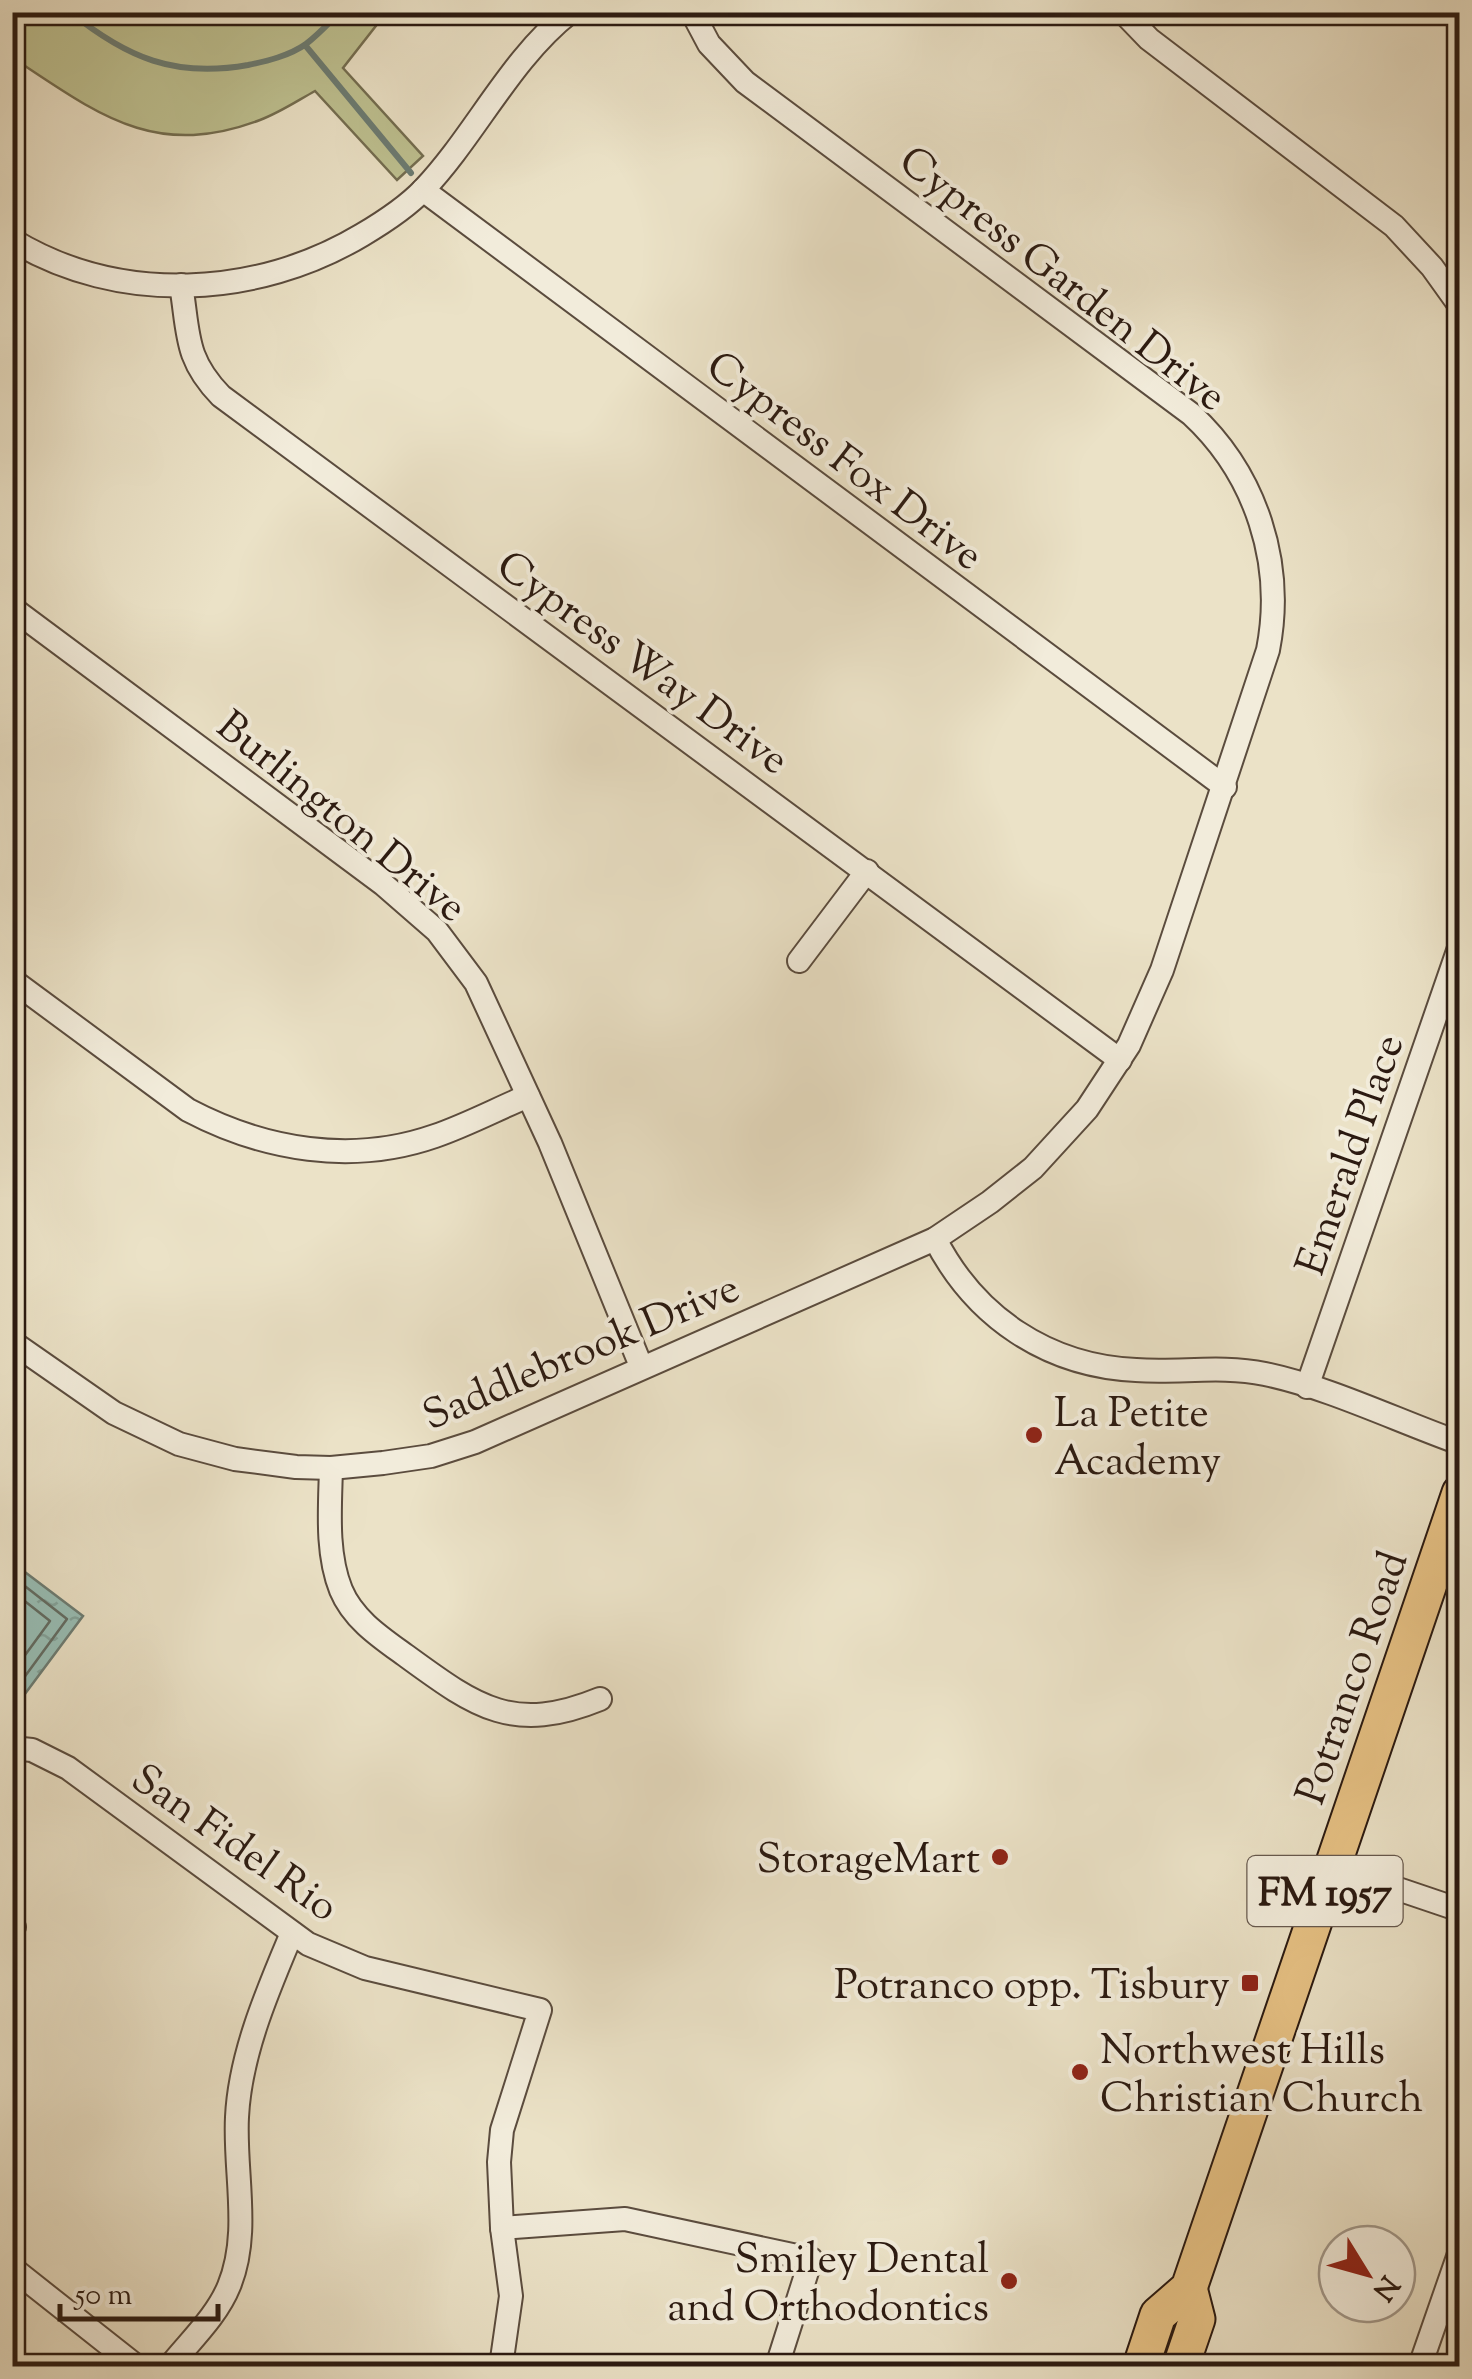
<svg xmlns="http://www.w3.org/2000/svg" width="1472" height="2379" font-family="'Sorts Mill Goudy',serif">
	<defs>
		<pattern id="water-ripples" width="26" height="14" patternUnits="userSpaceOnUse" patternTransform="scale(2.5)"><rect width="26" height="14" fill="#98beb5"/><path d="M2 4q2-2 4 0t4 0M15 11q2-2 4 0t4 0" fill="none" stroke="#83a39b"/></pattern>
	</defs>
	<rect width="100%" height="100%" fill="#ebe2c7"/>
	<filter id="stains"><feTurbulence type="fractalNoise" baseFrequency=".002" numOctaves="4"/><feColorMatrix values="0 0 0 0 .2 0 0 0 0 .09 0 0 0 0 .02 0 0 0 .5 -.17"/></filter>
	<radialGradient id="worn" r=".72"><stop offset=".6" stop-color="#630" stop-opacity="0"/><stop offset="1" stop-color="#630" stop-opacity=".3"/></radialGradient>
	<path fill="#bec191" stroke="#746e51" stroke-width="2.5" d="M12,13H386L343,68L423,156L397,180L315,91C297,101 279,113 260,120C154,160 98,114 13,58Z"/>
	<polygon fill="url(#water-ripples)" stroke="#6c7c73" stroke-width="2.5" points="13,1563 83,1616 13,1710 12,1710"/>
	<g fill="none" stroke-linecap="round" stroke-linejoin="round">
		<g stroke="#626c63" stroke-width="2.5">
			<polyline points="12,1576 67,1619 12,1694"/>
			<polyline points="12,1591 50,1621 12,1673"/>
		</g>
		<g stroke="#6c7c73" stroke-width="6">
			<path d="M70,12C127,58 175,78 248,65C267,61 289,56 306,44C318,35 329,23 340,12"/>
			<polyline points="305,45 411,173"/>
		</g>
		<defs>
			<g id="minor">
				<polyline points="1123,12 1149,39 1394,226 1432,267 1460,306"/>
				<polyline points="423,190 1225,787"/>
				<path d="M12,240C119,305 257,298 362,235C384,222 406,208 424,189C476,134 510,59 570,12"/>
				<path d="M181,285C189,333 184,358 221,396L1120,1060"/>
				<polyline points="12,608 383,884 437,931 476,983 550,1143 641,1366"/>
				<polyline points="799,961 867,871"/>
				<path d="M12,980L188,1110C264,1150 352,1165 435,1136C467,1125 497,1109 528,1096"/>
				<path d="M935,1239C975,1317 1047,1366 1136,1370C1180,1373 1221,1365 1265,1374C1328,1387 1398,1421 1460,1443"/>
				<path d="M12,1342L114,1413L179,1444L235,1459L296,1467L331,1468L383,1463L431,1456L475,1442L935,1239L990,1202L1033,1168L1087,1109L1129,1045L1162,970L1268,650C1285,563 1256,474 1191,414L745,82L709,44L692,12"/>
				<polyline points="1307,1387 1460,945"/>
				<path d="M331,1468C330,1508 326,1553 341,1590C353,1619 380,1637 405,1655C475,1706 512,1735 600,1699"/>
				<polyline points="12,1748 32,1750 68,1768 308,1944 365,1968 540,2010 502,2130 499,2162 502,2228 511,2296 501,2366"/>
				<polyline points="1333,1867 1460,1910"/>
				<polyline points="12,1926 14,1927"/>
				<polyline points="502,2228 625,2219 811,2259 777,2366"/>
				<polyline points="12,2268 136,2366"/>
				<path d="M170,2366C190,2341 217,2316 229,2286C251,2233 234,2172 237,2117C240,2054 268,1990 292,1933"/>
				<polyline points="1420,2366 1460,2251"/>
			</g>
			<g id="primary">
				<polyline points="1141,2366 1158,2315 1189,2288 1460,1493"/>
				<polyline points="1181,2366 1197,2319 1189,2288"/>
			</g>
		</defs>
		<use href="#minor" stroke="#5b4c3e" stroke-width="26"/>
		<use href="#primary" stroke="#2b1a11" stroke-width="39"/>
		<use href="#minor" stroke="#f2ecdb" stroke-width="22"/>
		<use href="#primary" stroke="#e6c184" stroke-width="35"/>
	</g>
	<g fill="#8f2418" stroke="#f2ecdb" stroke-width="4">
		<circle cx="1034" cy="1435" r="10"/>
		<circle cx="1000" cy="1857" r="10"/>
		<rect x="1240" y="1973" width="20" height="20" rx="5"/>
		<circle cx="1080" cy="2072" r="10"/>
		<circle cx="1009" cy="2281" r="10"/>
	</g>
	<g text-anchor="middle" stroke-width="8" stroke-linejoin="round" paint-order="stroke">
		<rect fill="#f2ecdb" stroke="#67594e" stroke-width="2.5" x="1247.5" y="1856" width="155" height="70" rx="8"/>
		<g font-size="40" font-weight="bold" fill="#2b1a11">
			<text x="1325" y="1905">FM 1957</text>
		</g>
		<g font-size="42" fill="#2b1a11" stroke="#f2ecdb">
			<text transform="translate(1064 277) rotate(38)" y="15">Cypress Garden Drive</text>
			<text transform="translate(846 459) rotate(37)" y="15">Cypress Fox Drive</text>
			<text transform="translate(644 661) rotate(36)" y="15">Cypress Way Drive</text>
			<text transform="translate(343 815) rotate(39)" y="15">Burlington Drive</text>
			<text transform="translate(1348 1154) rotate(-71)" y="15">Emerald Place</text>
			<text transform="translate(580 1350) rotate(-23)" y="15">Saddlebrook Drive</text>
			<text transform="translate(1350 1677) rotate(-71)" y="15">Potranco Road</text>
			<text transform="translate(236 1841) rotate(35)" y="15">San Fidel Rio</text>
		</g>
		<g font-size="42" fill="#2b1a11" stroke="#f2ecdb" text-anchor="end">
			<text x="1054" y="1426" text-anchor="start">La Petite<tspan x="1054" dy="48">Academy</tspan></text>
			<text x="980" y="1872">StorageMart</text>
			<text x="1230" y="1998">Potranco opp. Tisbury</text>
			<text x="1100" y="2063" text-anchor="start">Northwest Hills<tspan x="1100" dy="48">Christian Church</tspan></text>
			<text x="989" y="2272">Smiley Dental<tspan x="989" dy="48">and Orthodontics</tspan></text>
		</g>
	</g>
	<rect width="1472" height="2379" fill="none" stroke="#ebe2c7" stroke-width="50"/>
	<rect x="15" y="15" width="1442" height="2349" fill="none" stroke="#2b1a11" stroke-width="5"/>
	<rect x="25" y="25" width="1422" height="2329" fill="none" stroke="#2b1a11" stroke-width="2.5"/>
	<g transform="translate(1367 2274) rotate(127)"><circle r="48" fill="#f2ecdb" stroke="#a2988a" stroke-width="2.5"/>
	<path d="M0-8L18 38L0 25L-18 38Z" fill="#8f2418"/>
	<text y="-15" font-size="28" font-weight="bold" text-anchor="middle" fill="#2b1a11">N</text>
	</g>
	<path d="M60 2304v15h158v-15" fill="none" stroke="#2b1a11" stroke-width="5"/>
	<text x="75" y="2304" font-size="30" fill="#2b1a11" stroke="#f2ecdb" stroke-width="8" paint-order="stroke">50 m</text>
	<rect width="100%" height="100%" filter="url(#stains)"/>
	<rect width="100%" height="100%" fill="url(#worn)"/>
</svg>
